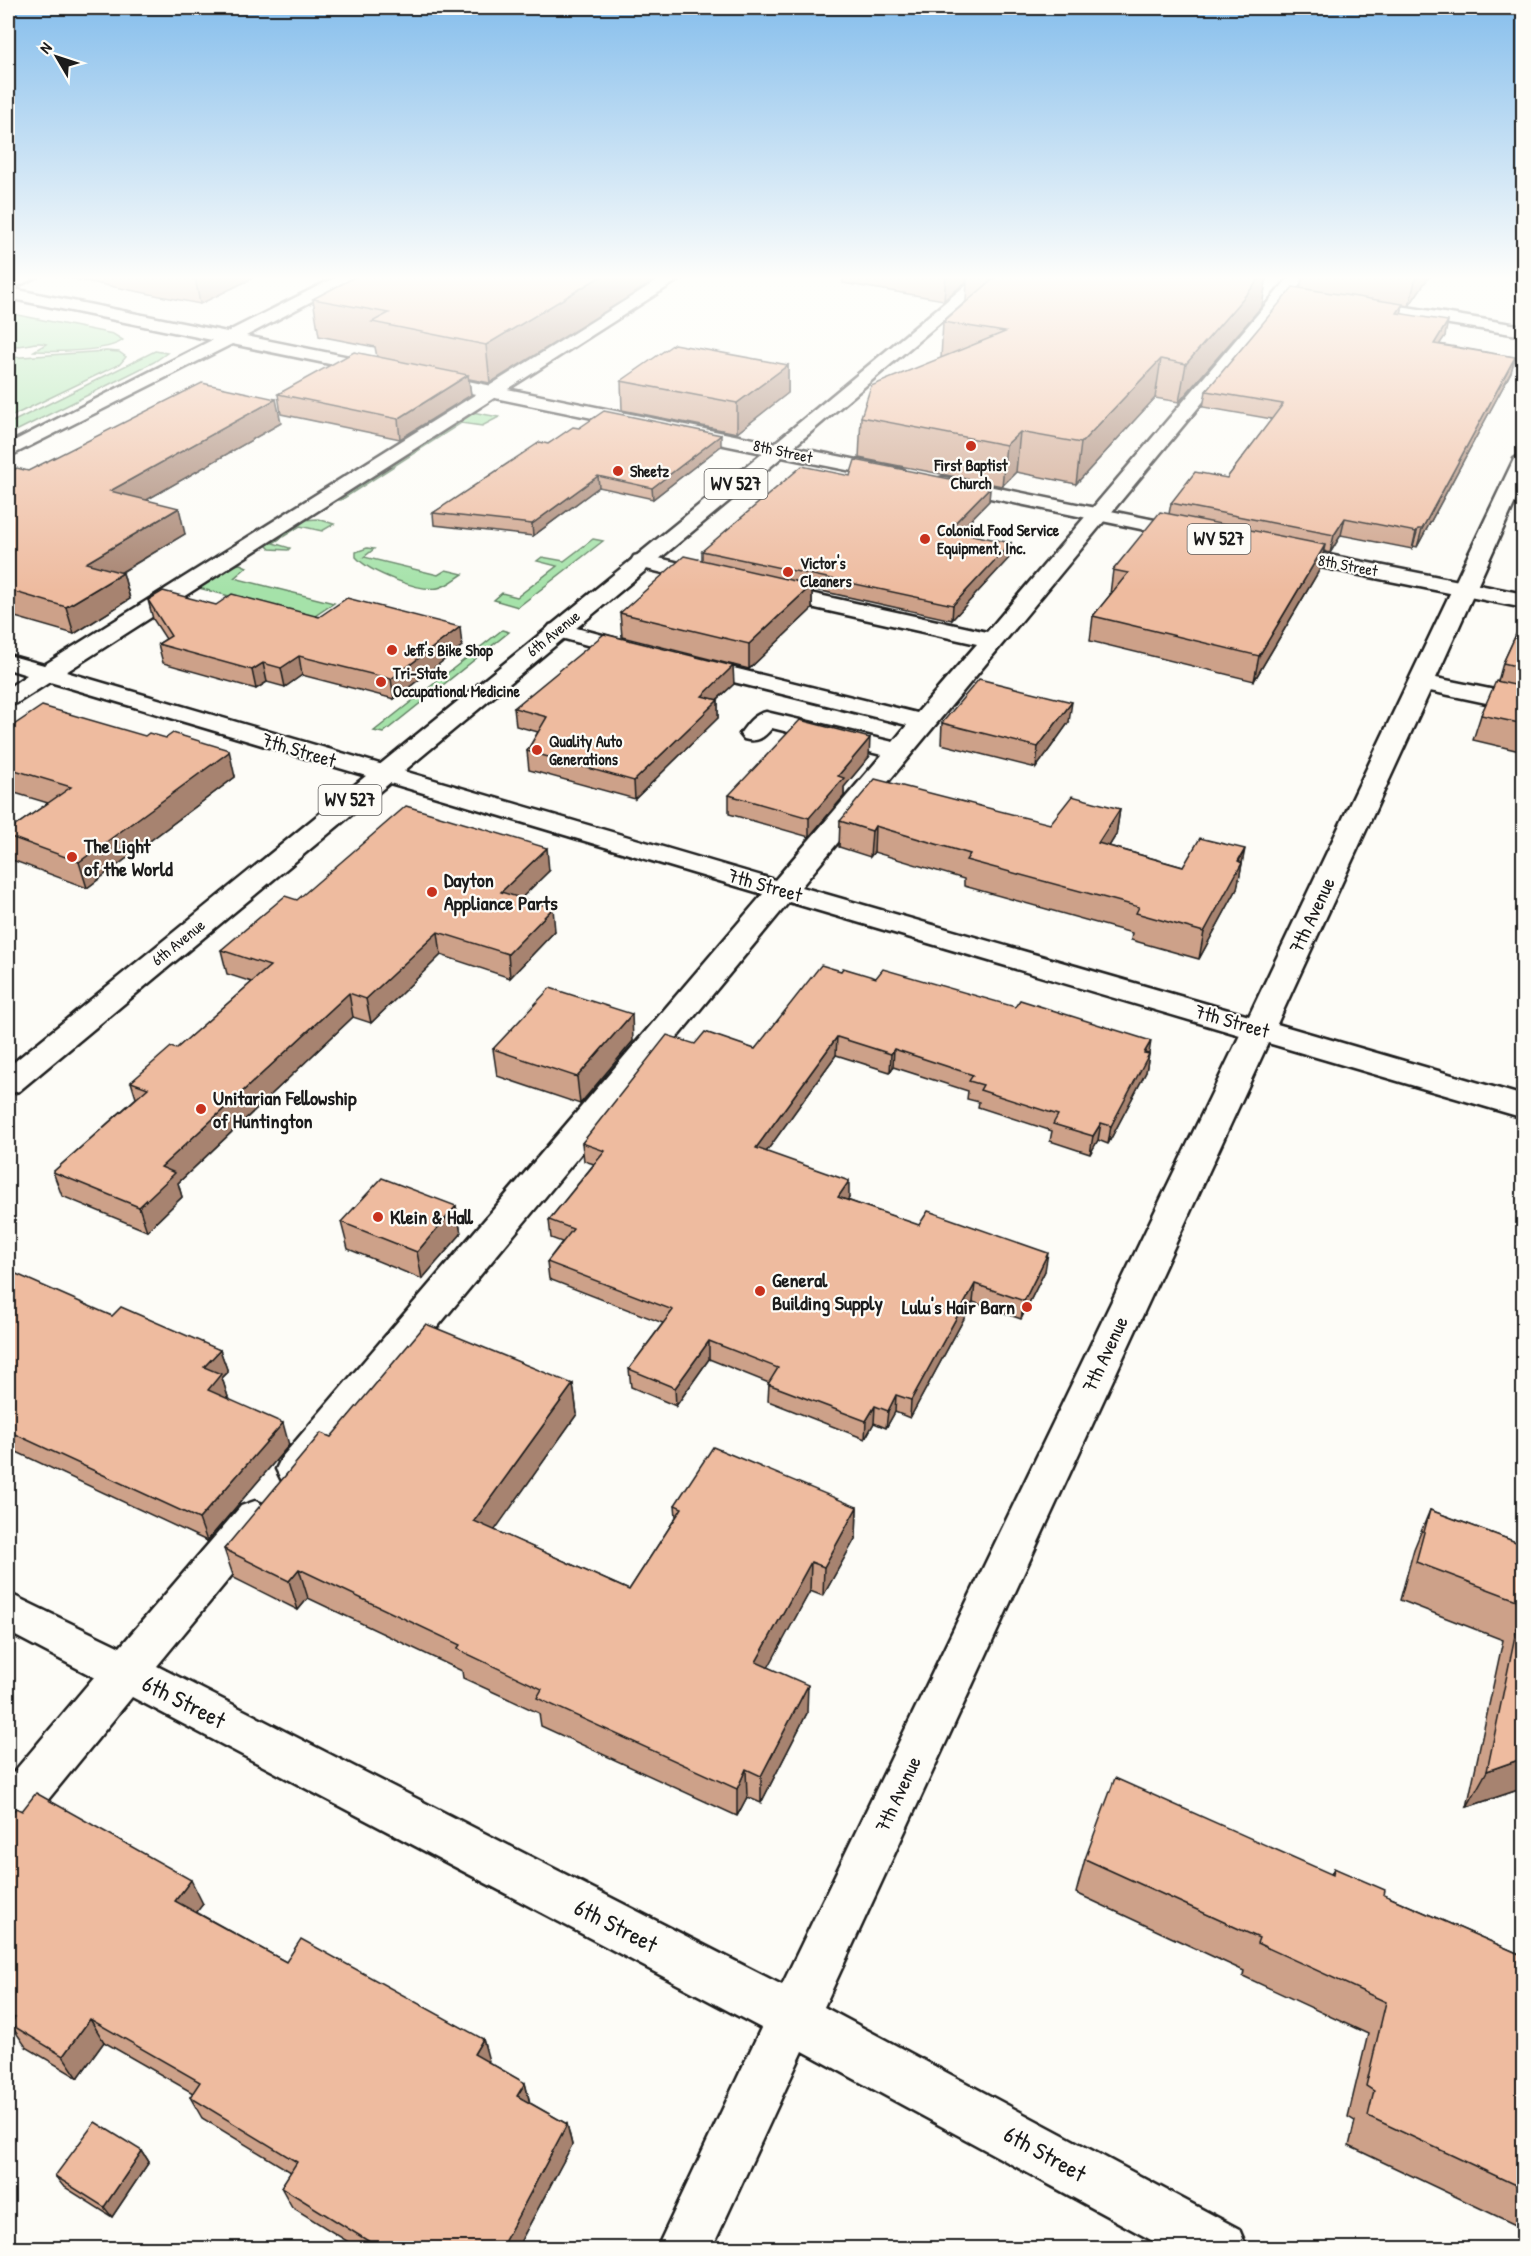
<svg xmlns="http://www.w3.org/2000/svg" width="1531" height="2256" font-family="'Patrick Hand',sans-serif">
	<rect width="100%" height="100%" fill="#fdfcf7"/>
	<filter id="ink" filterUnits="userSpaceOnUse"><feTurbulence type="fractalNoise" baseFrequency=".0167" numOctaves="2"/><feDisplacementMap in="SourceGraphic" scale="12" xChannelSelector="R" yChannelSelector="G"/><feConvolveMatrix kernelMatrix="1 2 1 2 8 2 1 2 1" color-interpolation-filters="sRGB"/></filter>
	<g filter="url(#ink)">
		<g fill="#a5e2a9" stroke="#607f62" stroke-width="1.5">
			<path d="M8,313L113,334L123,340C108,352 54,352 34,351L46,344C33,340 23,349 8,345Z"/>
			<polygon points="106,351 119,352 126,357 120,364 8,418 8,358"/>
			<polygon points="155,351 167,353 154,362 8,435 8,424"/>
			<polygon points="472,412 499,417 482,426 461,423 341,500 334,500"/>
			<polygon points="318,519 334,524 322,531 300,526 273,543 290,548 288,550 270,549 266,545 302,520"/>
			<polygon points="593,539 603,541 518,607 494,600 502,593 517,597 557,566 537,561 542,557 564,561"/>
			<path d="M367,548L374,549L364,557L438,575L446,570L463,574C455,579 448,586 438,588C419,592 369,572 356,557V552Z"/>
			<polygon points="240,564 247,567 234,578 334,603 312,618 195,587 230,566"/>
			<polygon points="502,630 509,632 383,733 374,731"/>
		</g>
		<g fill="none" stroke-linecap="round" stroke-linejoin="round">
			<defs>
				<g id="minor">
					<polygon points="18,275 40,275 8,291 8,280"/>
					<path d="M666,275H686L66,672L775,880L882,755L772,728C763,738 758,743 744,739L740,734C747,724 754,714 766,712L893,742L907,725L681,669L677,664L681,659L689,657L917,713L977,644L761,596L758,591L761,586L769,584L987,632L1291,275H1308L801,887L1249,1016L1514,459L1524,453V482L1436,678L1524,696V711L1430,691L1277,1024L1524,1096V1118L1268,1043L824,2007L1239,2229L1247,2248H1166L803,2051L712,2248H657L761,2028L132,1697L24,1829L8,1835V1779L94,1677L8,1632V1593L120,1647L241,1506L255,1501L269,1506L275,1518L269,1530L157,1666L782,1985L1240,1035L789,902L310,1481L296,1485L282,1481L276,1469L282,1457L763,894L50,682L17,703L8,705V688L27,675L8,669V655L44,665Z"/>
					<polygon points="978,275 996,275 785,454 771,454 768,450 771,446"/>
					<polygon points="1357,299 1524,326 1524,336 1351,308 1349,304"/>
					<polygon points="642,554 721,573 724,578 721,583 713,585 634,566 631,561 634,556"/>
					<polygon points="558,623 647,647 651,652 647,657 639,659 550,635 546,630 550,625"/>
				</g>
				<g id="major">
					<polygon points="340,275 361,275 246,336 897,468 904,470 907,474 904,478 897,480 782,457 19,1091 8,1094 8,1067 763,453 232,344 8,457 8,444 212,340 8,298 8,288 227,332"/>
					<polygon points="944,477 1194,528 1202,529 1205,534 1202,539 1194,540 937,487 934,483 937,479"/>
					<polygon points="1279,545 1524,594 1524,608 1271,557 1268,552 1271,547"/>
				</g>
			</defs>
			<use href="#minor" stroke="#1c1c1c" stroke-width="5"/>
			<use href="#major" stroke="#1c1c1c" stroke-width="5"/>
			<use href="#minor" fill="#fdfcf7" fill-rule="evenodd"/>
			<use href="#major" fill="#fdfcf7" fill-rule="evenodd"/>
		</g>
		<g fill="#cda189" stroke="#1c1c1c" stroke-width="1.5">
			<polygon points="55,275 259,275 200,304"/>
			<polygon points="359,275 664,275 490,383 469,379 471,395 400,439 281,414 278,394 377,357 375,347 319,336 313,299"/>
			<polygon points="843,275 1267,275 1262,306 1179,402 1155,398 1076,484 1016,472 1002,486 859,458 861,417 941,358 943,322 966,302 967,281 944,300 843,283"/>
			<polygon points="1303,275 1430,275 1409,306 1403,305 1401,313 1445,336 1439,344 1515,357 1511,372 1417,547 1413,546 1412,549 1341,535 1330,553 1324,551 1320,569 1254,681 1090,641 1093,616 1111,594 1110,594 1113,570 1169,514 1171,503 1227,478 1272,419 1203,407 1206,391 1300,288"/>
			<polygon points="788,365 788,393 737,433 622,410 621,381"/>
			<polygon points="281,423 146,500 185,534 122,572 123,573 130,599 74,634 8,615 8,473 28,471"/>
			<polygon points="579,428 721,446 653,499 599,487 533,536 434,525 433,513 548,444"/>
			<polygon points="850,476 990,487 989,501 958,532 1010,557 952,620 812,589 812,609 749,669 622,637 620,613 702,560 702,551"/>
			<polygon points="148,600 216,605 319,617 462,646 394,699 302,675 285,687 267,682 256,689 163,663 158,644 166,639 153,619"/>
			<polygon points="1524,617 1524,752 1473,740 1481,715 1498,681 1503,663"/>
			<polygon points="734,684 717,700 718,700 718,718 635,799 529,770 527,751 538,732 516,726 514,708"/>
			<polygon points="1069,722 1036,768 941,744 942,723"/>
			<polygon points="8,729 235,775 235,777 87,888 12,860 8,846 8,831 48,803 8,791"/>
			<polygon points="869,757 844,787 844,796 809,837 729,814 729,795"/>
			<polygon points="1120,809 1116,835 1109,846 1183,867 1242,863 1237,889 1199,959 1131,940 1132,933 964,886 964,879 874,852 870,857 839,847 840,821 1050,824"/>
			<polygon points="549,871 521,898 555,931 510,978 441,955 371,1023 353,1017 178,1183 182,1197 147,1231 62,1196 53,1172 136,1098 131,1082 176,1049 252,982 227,974 221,950 297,900"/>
			<polygon points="841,971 876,978 1149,1054 1146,1072 1108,1144 1098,1140 1090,1154 1050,1141 1052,1131 978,1107 979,1102 967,1099 968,1091 893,1067 890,1072 836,1055 766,1152 849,1198 847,1200 1045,1271 1021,1319 973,1302 910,1418 895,1412 886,1428 874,1423 865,1439 768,1401 769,1383 709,1359 676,1406 631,1387 629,1369 663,1323 549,1279 547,1262 562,1242 551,1238 549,1220 594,1164 584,1161 582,1143 695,1044 755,1049"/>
			<polygon points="633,1041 580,1104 497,1076 493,1049"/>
			<polygon points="456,1206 461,1234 422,1279 348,1249 341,1222"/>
			<polygon points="8,1279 112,1316 220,1350 228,1372 222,1378 228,1397 227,1398 289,1445 207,1541 8,1448"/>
			<polygon points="573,1384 577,1414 494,1530 629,1590 676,1517 675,1505 857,1507 856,1537 823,1596 810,1591 768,1667 807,1713 761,1803 747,1797 737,1816 541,1726 539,1713 463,1678 462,1671 308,1598 298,1610 234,1578 224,1549 331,1437"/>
			<polygon points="1430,1510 1524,1545 1524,1788 1467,1807 1503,1640 1400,1600 1414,1549"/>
			<polygon points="8,1818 203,1904 196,1912 286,1962 483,2039 488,2062 525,2083 530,2103 567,2124 572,2145 517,2248 358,2248 292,2207 281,2187 291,2172 202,2118 190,2097 193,2093 104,2042 78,2078 26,2047 15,2031 8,2026"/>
			<polygon points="1085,1859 1331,1874 1334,1868 1384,1895 1524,1956 1524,2229 1349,2146 1355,2121 1348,2117 1368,2034 1243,1976 1244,1971 1076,1893"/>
			<polygon points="142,2151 149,2162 112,2217 63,2186 55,2176"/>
		</g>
		<g fill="#a7836f" stroke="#1c1c1c" stroke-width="1.5">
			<polygon points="199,275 259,275 200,304 195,277"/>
			<polygon points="603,275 664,275 490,383 486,345"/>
			<polygon points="946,275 968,275 967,281 944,300"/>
			<polygon points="1263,275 1267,275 1262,306 1179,402 1186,364"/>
			<polygon points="1417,275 1430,275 1409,306 1416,277"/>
			<polygon points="1403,304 1400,319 1397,313"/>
			<polygon points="1448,321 1445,336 1430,359 1434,344"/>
			<polygon points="1515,357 1511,372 1417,547 1422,529"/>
			<polygon points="1161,359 1155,398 1076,484 1081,443"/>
			<polygon points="788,365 788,393 737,433 737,403"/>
			<polygon points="468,375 471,395 400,439 398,419"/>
			<polygon points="276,399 281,423 117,517 110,491"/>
			<polygon points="1020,432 1016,472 1002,486 1006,445"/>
			<polygon points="721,435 721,446 653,499 652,488"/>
			<polygon points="598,476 599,487 533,536 532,524"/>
			<polygon points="990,487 989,501 947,544 948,530"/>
			<polygon points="179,508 185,534 93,589 86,563"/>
			<polygon points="1345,518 1341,535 1330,553 1334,535"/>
			<polygon points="1418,529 1413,546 1412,549 1416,532"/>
			<polygon points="1011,543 1010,557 952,620 953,605"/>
			<polygon points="1325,545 1320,569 1254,681 1259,656"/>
			<polygon points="123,573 130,599 74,634 66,607"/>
			<polygon points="812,585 812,609 749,669 749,644"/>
			<polygon points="460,627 462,646 394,699 391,679"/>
			<polygon points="299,656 302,675 285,687 281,668"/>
			<polygon points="263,663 267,682 256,689 252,670"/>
			<polygon points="733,666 734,684 702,713 702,696"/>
			<polygon points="718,700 718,718 635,799 634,781"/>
			<polygon points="1072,702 1069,722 1036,768 1038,747"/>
			<polygon points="870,738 869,757 844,787 844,796 809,837 809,818 838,776"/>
			<polygon points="229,750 235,777 87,888 79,862"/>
			<polygon points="1120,809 1116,835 1095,869 1098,843"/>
			<polygon points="875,826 874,852 870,857 872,831"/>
			<polygon points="547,848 549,871 504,915 501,892"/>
			<polygon points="1245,849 1237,889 1199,959 1204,932"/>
			<polygon points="553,908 555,931 510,978 508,954"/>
			<polygon points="438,932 441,955 371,1023 366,999"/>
			<polygon points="8,941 14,960 8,965"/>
			<polygon points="349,993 353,1017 178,1183 182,1197 147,1231 139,1207 161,1167"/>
			<polygon points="632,1014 633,1041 580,1104 577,1077"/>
			<polygon points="837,1037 836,1055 756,1166 756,1148"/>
			<polygon points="1151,1041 1146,1072 1108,1144 1111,1126 1144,1053"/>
			<polygon points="894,1049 893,1067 890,1072 891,1054"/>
			<polygon points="1101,1123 1098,1140 1090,1154 1093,1136"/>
			<polygon points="849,1181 849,1198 837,1215 838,1197"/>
			<polygon points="456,1206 461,1234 422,1279 417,1252"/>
			<polygon points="1048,1253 1045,1271 1021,1319 1024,1301"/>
			<polygon points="975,1284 973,1302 910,1418 911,1400"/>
			<polygon points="709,1341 709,1359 676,1406 675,1388"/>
			<polygon points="220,1350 228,1372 222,1378 228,1397 215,1412 208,1390 204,1367"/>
			<polygon points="573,1384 577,1414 480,1551 474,1521"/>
			<polygon points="896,1395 895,1412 886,1428 888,1411"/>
			<polygon points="875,1406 874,1423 865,1439 866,1421"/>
			<polygon points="283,1423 289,1445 207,1541 199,1519"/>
			<polygon points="857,1507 856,1537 823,1596 824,1567"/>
			<polygon points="811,1562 810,1591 756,1690 756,1662"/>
			<polygon points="299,1569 308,1598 298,1610 289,1581"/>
			<polygon points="808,1685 807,1713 761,1803 761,1776"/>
			<polygon points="1524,1758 1524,1788 1467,1807 1487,1771"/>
			<polygon points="746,1769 747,1797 737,1816 737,1789"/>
			<polygon points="191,1880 203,1904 187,1925 175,1901"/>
			<polygon points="90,2019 104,2042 78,2078 63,2056"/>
			<polygon points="483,2039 489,2061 481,2076 474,2054"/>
			<polygon points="525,2083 530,2104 517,2096"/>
			<polygon points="567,2124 572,2145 517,2248 501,2248"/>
			<polygon points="142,2151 149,2162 112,2217 104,2207"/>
		</g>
		<g fill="#eebb9f" stroke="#1c1c1c" stroke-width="1.5">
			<polygon points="185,275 199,275 195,277"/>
			<polygon points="359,275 603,275 486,345 372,322 389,313 313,299"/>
			<polygon points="998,275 1263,275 1186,364 1161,359 1081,443 1020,432 1006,445 861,417 871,386 1005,332 943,322"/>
			<polygon points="1293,287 1403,304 1397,313 1448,321 1434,344 1515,357 1422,529 1418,529 1416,532 1345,518 1334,535 1171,503 1195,472 1227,478 1283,404 1206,391"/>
			<polygon points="674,344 788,365 737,403 621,381"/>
			<polygon points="354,352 468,375 398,419 278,394"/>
			<polygon points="202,383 276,399 110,491 179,508 86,563 123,573 66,607 8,590 8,473 17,468 28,471"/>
			<polygon points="604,411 721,435 652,488 598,476 532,524 433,513 540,442 548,444 573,427 579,428"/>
			<polygon points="855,460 990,487 948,530 1011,543 953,605 702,551 802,466 850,476"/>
			<polygon points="1160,512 1325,545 1259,656 1093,616 1128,573 1113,570"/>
			<polygon points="684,556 812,585 749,644 620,613"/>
			<polygon points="163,591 216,605 232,594 319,617 347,598 460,627 391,679 299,656 281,668 263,663 252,670 158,644 171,636 148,600"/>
			<polygon points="1524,617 1524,668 1503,663"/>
			<polygon points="604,634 733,666 702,696 718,700 634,781 527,751 547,717 514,708"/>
			<polygon points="979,679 1072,702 1038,747 942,723"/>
			<polygon points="1496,681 1524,687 1524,724 1481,715"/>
			<polygon points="42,706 145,736 149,733 166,738 173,733 229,750 229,752 79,862 8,836 8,831 71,787 8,768 8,729"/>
			<polygon points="800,720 870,738 838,776 844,778 809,818 729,795"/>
			<polygon points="875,779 1050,824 1072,796 1120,809 1098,843 1183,867 1200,838 1245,849 1238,861 1242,863 1204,932 1136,913 1139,907 966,860 970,854 875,826 872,831 840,821"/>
			<polygon points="406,806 547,848 501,892 553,908 508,954 438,932 366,999 349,993 161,1167 175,1173 139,1207 53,1172 148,1088 131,1082 171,1047 176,1049 270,966 221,950 285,896 297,900"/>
			<polygon points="821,965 841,971 843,968 876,978 883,969 1015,1007 1020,1000 1151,1041 1144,1053 1149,1054 1111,1126 1101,1123 1093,1136 1053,1124 1058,1115 980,1090 983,1085 969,1081 973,1075 894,1049 891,1054 837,1037 756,1148 849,1181 838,1197 919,1225 928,1211 1048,1253 1024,1301 975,1284 911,1400 896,1395 888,1411 875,1406 866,1421 768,1384 778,1368 709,1341 675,1388 629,1369 673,1310 547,1262 573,1229 549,1220 605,1151 582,1143 667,1035 695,1044 705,1032 755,1049"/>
			<polygon points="550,988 632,1014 577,1077 493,1049"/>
			<polygon points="382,1178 456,1206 417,1252 341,1222"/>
			<polygon points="14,1273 112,1316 121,1307 220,1350 204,1367 221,1374 208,1390 283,1423 199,1519 8,1431 8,1279"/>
			<polygon points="426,1324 573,1384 474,1521 629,1590 682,1508 675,1505 713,1447 857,1507 824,1567 811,1562 756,1662 808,1685 761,1776 746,1769 737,1789 537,1698 542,1689 457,1649 460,1645 299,1569 289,1581 224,1549 321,1433 331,1437"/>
			<polygon points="1430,1510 1524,1545 1524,1758 1487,1771 1522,1602 1416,1562"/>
			<polygon points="1115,1778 1333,1875 1334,1868 1385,1890 1384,1895 1524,1956 1524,2189 1368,2116 1374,2091 1366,2086 1386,2002 1257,1943 1259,1938 1085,1859"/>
			<polygon points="36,1793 191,1880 175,1901 286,1962 301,1939 483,2039 474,2054 525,2083 517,2096 567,2124 501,2248 377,2248 378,2247 281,2187 297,2162 190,2097 200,2082 90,2019 63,2056 10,2024 15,2018 8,2014 8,1818 16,1808 22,1811"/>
			<polygon points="95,2122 142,2151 104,2207 55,2176"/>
		</g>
	</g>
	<linearGradient id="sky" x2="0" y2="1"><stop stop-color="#86beec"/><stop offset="0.47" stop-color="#fefefb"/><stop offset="1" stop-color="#fefefb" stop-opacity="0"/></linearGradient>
	<rect width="1531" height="591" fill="url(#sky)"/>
	<g fill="#c8321e" stroke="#fdfcf7" stroke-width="2">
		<circle cx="971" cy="446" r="6"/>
		<circle cx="618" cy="471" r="6"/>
		<circle cx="925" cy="539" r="6"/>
		<circle cx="788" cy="572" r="6"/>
		<circle cx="392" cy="650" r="6"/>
		<circle cx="381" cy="682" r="6"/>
		<circle cx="537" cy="750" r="6"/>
		<circle cx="72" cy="857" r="6"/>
		<circle cx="432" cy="892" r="6"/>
		<circle cx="201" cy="1109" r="6"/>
		<circle cx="378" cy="1217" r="6"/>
		<circle cx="760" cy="1291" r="6"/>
		<circle cx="1027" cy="1307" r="6"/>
	</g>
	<g text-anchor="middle" stroke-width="4.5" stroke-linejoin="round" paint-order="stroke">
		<g font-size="16" fill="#1c1c1c" stroke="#fdfcf7">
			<text transform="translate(783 451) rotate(12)" y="6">8th Street</text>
			<text transform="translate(1348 565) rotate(11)" y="6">8th Street</text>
			<text transform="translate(553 633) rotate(-39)" y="6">6th Avenue</text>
			<text transform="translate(178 942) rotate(-39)" y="6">6th Avenue</text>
		</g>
		<g font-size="16" font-weight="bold" fill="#1c1c1c" stroke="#fdfcf7" text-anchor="start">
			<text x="971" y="471" text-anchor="middle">First Baptist<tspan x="971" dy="18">Church</tspan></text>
			<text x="630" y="477">Sheetz</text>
			<text x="937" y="536">Colonial Food Service<tspan x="937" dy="18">Equipment, Inc.</tspan></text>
			<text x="800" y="569">Victor's<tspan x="800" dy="18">Cleaners</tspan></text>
			<text x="404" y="656">Jeff's Bike Shop</text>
			<text x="393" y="679">Tri-State<tspan x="393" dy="18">Occupational Medicine</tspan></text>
			<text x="549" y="747">Quality Auto<tspan x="549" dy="18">Generations</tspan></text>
		</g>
		<g fill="#fdfcf7" stroke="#605f5e" stroke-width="1.5">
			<rect x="704.5" y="469" width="63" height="30" rx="4.5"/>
			<rect x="1187.5" y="524" width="63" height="30" rx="4.5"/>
			<rect x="318.5" y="785" width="63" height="30" rx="4.5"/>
		</g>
		<g font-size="18" font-weight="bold" fill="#1c1c1c">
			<text x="736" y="490">WV 527</text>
			<text x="1219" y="545">WV 527</text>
			<text x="350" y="806">WV 527</text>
		</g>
		<g font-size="20" fill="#1c1c1c" stroke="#fdfcf7">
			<text transform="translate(299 750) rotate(17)" y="7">7th Street</text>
			<text transform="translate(765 885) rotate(16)" y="7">7th Street</text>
			<text transform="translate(1312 915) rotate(-65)" y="7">7th Avenue</text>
			<text transform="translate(1232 1021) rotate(16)" y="7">7th Street</text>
			<text transform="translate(1105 1354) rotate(-65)" y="7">7th Avenue</text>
			<text transform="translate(898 1794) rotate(-65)" y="7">7th Avenue</text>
		</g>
		<g font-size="20" font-weight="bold" fill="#1c1c1c" stroke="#fdfcf7" text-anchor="start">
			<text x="84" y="853">The Light<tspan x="84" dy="23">of the World</tspan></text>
			<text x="444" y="887">Dayton<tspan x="444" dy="23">Appliance Parts</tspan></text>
			<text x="213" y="1105">Unitarian Fellowship<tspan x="213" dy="23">of Huntington</tspan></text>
			<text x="390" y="1224">Klein &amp; Hall</text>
			<text x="772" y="1287">General<tspan x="772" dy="23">Building Supply</tspan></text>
			<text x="1015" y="1314" text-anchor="end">Lulu's Hair Barn</text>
		</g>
		<g font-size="24" fill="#1c1c1c" stroke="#fdfcf7">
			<text transform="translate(184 1702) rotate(27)" y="8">6th Street</text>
			<text transform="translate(616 1926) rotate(27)" y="8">6th Street</text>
			<text transform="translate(1045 2154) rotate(29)" y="8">6th Street</text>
		</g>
	</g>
	<rect width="1531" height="2256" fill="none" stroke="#fdfcf7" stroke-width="30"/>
	<rect x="15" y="15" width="1501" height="2226" fill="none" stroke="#1c1c1c" stroke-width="2" filter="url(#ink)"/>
	<g transform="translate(57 57) rotate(309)" stroke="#fdfcf7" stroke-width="4.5" paint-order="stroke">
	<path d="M0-4.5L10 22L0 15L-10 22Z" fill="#1c1c1c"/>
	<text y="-9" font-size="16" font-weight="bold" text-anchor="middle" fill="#1c1c1c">N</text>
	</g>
</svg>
